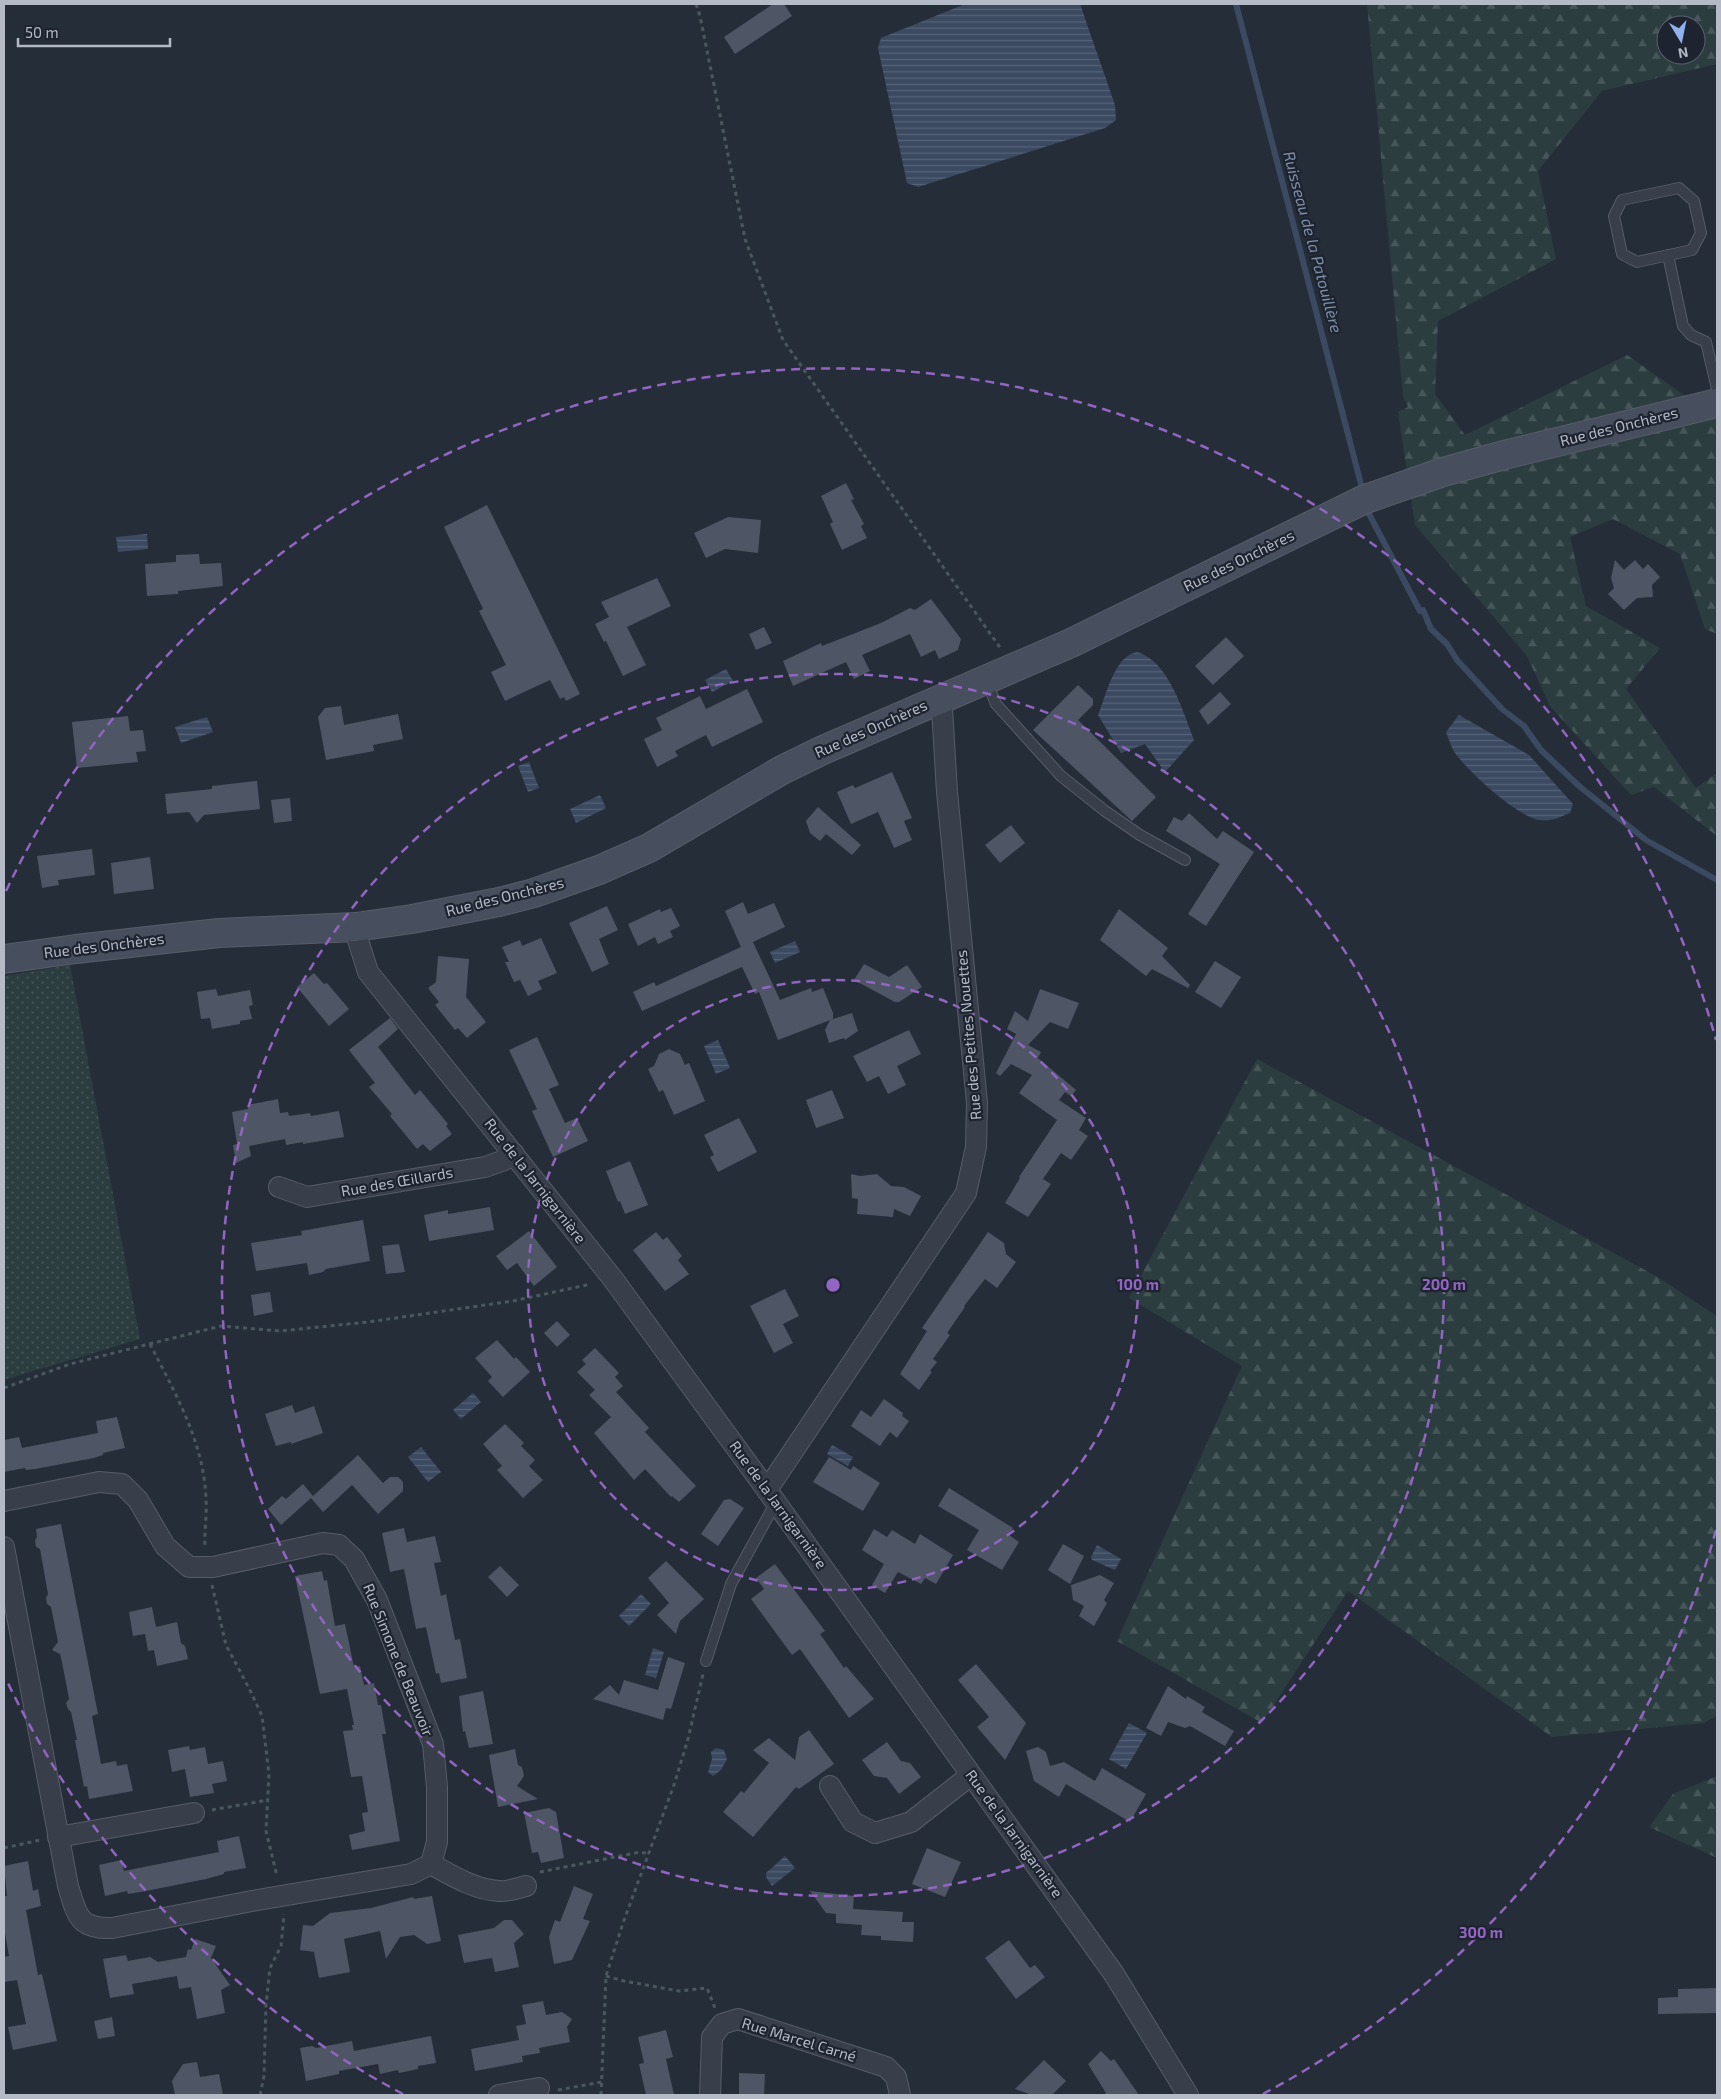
<svg xmlns="http://www.w3.org/2000/svg" width="1721" height="2099" font-family="'Exo 2',sans-serif">
	<defs>
		<pattern id="grass-dots" width="8" height="8" patternUnits="userSpaceOnUse" patternTransform="scale(1.25)"><rect width="8" height="8" fill="#2b3d3f"/><path d="M2 2h.1M6 6h.1" fill="none" stroke="#475759" stroke-width="1.8" stroke-linecap="round"/></pattern>
		<pattern id="forest-firs" width="22" height="20" patternUnits="userSpaceOnUse" patternTransform="scale(1.25)"><rect width="22" height="20" fill="#2b3d3f"/><path d="M5 1l3.5 6h-7zM16 11l3.5 6h-7z" fill="#475759"/></pattern>
		<pattern id="water-rules" width="6" height="5" patternUnits="userSpaceOnUse" patternTransform="scale(1.25)"><rect width="6" height="5" fill="#3c4a61"/><path d="M0 2.5h6" fill="none" stroke="#566276"/></pattern>
	</defs>
	<rect width="100%" height="100%" fill="#252d39"/>
	<polygon fill="url(#grass-dots)" points="70,965 140,1339 4,1380 4,976"/>
	<g fill="url(#forest-firs)" fill-rule="evenodd">
		<path d="M1367,4H1717V64L1602,91L1538,171L1556,259L1438,321L1435,394L1465,435L1627,355L1714,416L1717,415V634L1705,629L1680,554L1613,519L1570,537L1586,606L1660,648L1626,689L1696,788L1717,773V836L1654,787L1631,795L1550,706L1527,656L1415,525L1398,412L1408,407L1403,396ZM1666,25H1696V55H1666Z"/>
		<polygon points="1257,1059 1656,1276 1717,1316 1717,1716 1704,1723 1552,1737 1348,1591 1262,1723 1117,1641 1242,1366 1129,1298"/>
		<polygon points="1717,1776 1717,1858 1649,1827 1673,1794"/>
	</g>
	<g fill="url(#water-rules)">
		<polygon points="965,4 1080,4 1115,105 1116,120 1105,128 918,187 907,183 878,48 881,38"/>
		<polygon points="147,534 148,549 118,552 116,537"/>
		<path d="M1137,652C1169,661 1183,712 1194,740L1165,772L1145,744L1121,753L1098,715C1106,696 1114,656 1137,652Z"/>
		<polygon points="726,669 733,681 712,692 705,680"/>
		<path d="M1459,715L1529,755L1573,804L1570,813C1560,817 1551,822 1540,820C1517,817 1469,772 1455,753C1451,747 1449,739 1446,732Z"/>
		<polygon points="207,717 213,732 181,743 175,727"/>
		<polygon points="529,762 539,788 528,792 518,766"/>
		<polygon points="600,795 606,808 576,823 570,809"/>
		<polygon points="795,941 800,952 775,963 770,952"/>
		<polygon points="718,1040 730,1068 716,1074 704,1046"/>
		<polygon points="473,1393 481,1402 461,1419 453,1410"/>
		<polygon points="832,1445 853,1457 848,1466 827,1454"/>
		<polygon points="421,1447 441,1472 428,1482 408,1457"/>
		<polygon points="1097,1545 1121,1559 1115,1570 1092,1560 1091,1557"/>
		<polygon points="641,1594 651,1604 629,1626 619,1616"/>
		<polygon points="653,1648 664,1652 656,1678 645,1675"/>
		<polygon points="1129,1723 1147,1733 1126,1769 1109,1759"/>
		<polygon points="716,1748 724,1750 727,1759 721,1770 713,1776 708,1772 712,1759 711,1752"/>
		<polygon points="785,1856 795,1868 772,1886 766,1877 766,1873"/>
	</g>
	<g fill="none" stroke-linecap="round" stroke-linejoin="round">
		<g stroke="#3c4a61" stroke-width="6">
			<polyline points="1236,4 1362,488"/>
			<polyline points="1369,514 1420,611 1423,610 1431,629 1447,644 1457,660 1502,709 1524,726 1541,750 1579,786 1646,840 1717,880"/>
		</g>
	</g>
	<g fill="#4e5565">
		<polygon points="773,4 784,4 792,16 735,54 724,37"/>
		<polygon points="846,483 854,499 851,500 864,524 861,526 867,538 842,550 830,524 833,522 821,496"/>
		<polygon points="487,505 580,694 566,701 564,697 560,699 550,680 505,701 491,672 506,665 479,611 483,609 444,527"/>
		<polygon points="728,517 761,520 758,553 725,549 706,558 694,533"/>
		<polygon points="199,554 200,564 221,563 223,586 178,591 178,594 147,596 145,564 176,562 176,555"/>
		<polygon points="1615,560 1624,570 1635,560 1643,569 1648,564 1660,577 1652,585 1653,597 1637,598 1624,610 1608,594 1614,588 1611,578"/>
		<polygon points="657,578 671,606 627,627 646,665 623,676 606,641 604,642 595,624 609,617 601,602"/>
		<polygon points="931,599 961,639 958,650 939,659 935,650 921,657 910,634 862,655 870,671 854,679 846,662 793,686 783,661 821,643 822,646 881,623 910,608 915,610"/>
		<polygon points="764,627 772,643 756,650 749,634"/>
		<polygon points="1226,637 1244,656 1213,685 1195,666"/>
		<polygon points="1078,685 1093,699 1093,705 1078,720 1156,797 1132,821 1033,730"/>
		<polygon points="747,689 763,722 712,747 706,735 675,751 678,756 657,767 644,739 662,730 656,718 700,696 706,709"/>
		<polygon points="1220,692 1231,704 1208,725 1199,711"/>
		<polygon points="341,706 344,725 398,714 403,739 373,745 374,751 326,760 318,717 325,708"/>
		<polygon points="128,716 130,731 143,730 146,751 136,752 138,762 77,768 72,722"/>
		<polygon points="892,772 912,818 904,821 912,840 894,848 878,812 851,824 837,792 853,785 855,788"/>
		<polygon points="257,781 260,809 204,815 197,823 189,812 167,814 165,794 212,789 212,786"/>
		<polygon points="290,798 292,821 274,823 271,800"/>
		<polygon points="818,807 861,845 852,855 826,834 820,841 810,833 806,821"/>
		<polygon points="1189,813 1217,839 1223,831 1254,852 1206,926 1188,914 1220,864 1166,831 1174,817 1182,821"/>
		<polygon points="1011,825 1025,843 1000,863 985,845"/>
		<polygon points="92,849 95,875 58,880 59,885 42,888 37,856"/>
		<polygon points="150,857 154,889 114,894 111,863"/>
		<polygon points="743,902 748,914 774,903 785,927 753,942 780,1000 811,988 812,992 823,988 833,1013 833,1019 778,1040 759,992 755,994 742,967 642,1011 633,992 654,982 656,986 741,947 725,911"/>
		<polygon points="607,906 618,930 599,939 609,964 592,972 569,923"/>
		<polygon points="671,908 680,926 670,931 673,937 658,944 655,937 638,946 628,924 660,909 661,912"/>
		<polygon points="1119,909 1168,948 1162,956 1190,985 1188,988 1152,969 1146,976 1100,940"/>
		<polygon points="541,938 557,973 538,981 542,989 528,996 520,980 514,982 505,962 509,962 502,947 520,940 522,946"/>
		<polygon points="438,956 469,959 466,997 486,1022 467,1038 458,1028 455,1030 435,1005 439,1002 428,988 436,982"/>
		<polygon points="1215,961 1241,977 1221,1008 1195,992"/>
		<polygon points="864,964 889,977 907,965 922,987 899,1002 895,1002 854,980"/>
		<polygon points="314,973 324,984 327,983 349,1009 329,1026 297,987"/>
		<polygon points="216,989 218,996 250,990 253,1005 249,1006 252,1019 240,1021 240,1024 212,1029 210,1018 201,1019 197,992"/>
		<polygon points="1040,989 1079,1003 1068,1029 1050,1022 1028,1045 1041,1052 1038,1058 1076,1090 1071,1096 1065,1092 1059,1100 1086,1118 1079,1130 1088,1136 1071,1160 1061,1153 1043,1179 1051,1184 1028,1217 1005,1203 1020,1178 1019,1177 1057,1120 1019,1093 1032,1075 1011,1064 1000,1076 996,1073 1016,1034 1007,1029 1015,1011 1028,1021"/>
		<polygon points="852,1013 858,1031 845,1040 844,1038 829,1043 825,1030 830,1020"/>
		<polygon points="390,1018 398,1029 378,1047 415,1095 420,1090 448,1124 446,1126 452,1134 430,1151 423,1144 417,1149 390,1116 392,1114 369,1087 375,1083 349,1050"/>
		<polygon points="909,1030 921,1054 897,1066 906,1085 888,1094 879,1076 867,1082 853,1056"/>
		<polygon points="537,1037 559,1085 549,1089 565,1123 577,1118 588,1141 553,1157 532,1111 537,1109 509,1050"/>
		<polygon points="669,1049 680,1054 685,1065 689,1063 705,1101 674,1115 663,1090 659,1092 648,1069 654,1066 659,1054"/>
		<polygon points="832,1090 844,1118 816,1128 806,1100"/>
		<polygon points="278,1099 280,1113 288,1112 289,1116 310,1113 311,1116 339,1111 344,1137 303,1144 303,1142 286,1145 285,1139 249,1146 251,1156 236,1163 233,1145 237,1144 232,1112 248,1109 247,1105"/>
		<polygon points="739,1118 757,1152 718,1172 710,1157 714,1155 704,1135"/>
		<polygon points="630,1161 648,1205 625,1214 620,1201 618,1202 606,1171"/>
		<polygon points="851,1174 860,1176 877,1174 891,1186 904,1187 921,1196 910,1216 894,1209 893,1217 857,1214 858,1199 852,1198"/>
		<polygon points="490,1207 494,1230 429,1241 424,1215 448,1210 448,1214"/>
		<polygon points="363,1220 370,1261 326,1269 323,1272 309,1275 307,1263 256,1271 251,1243 302,1235 301,1231"/>
		<polygon points="529,1231 557,1267 534,1286 517,1263 507,1270 496,1256"/>
		<polygon points="656,1232 663,1240 667,1237 682,1256 678,1260 689,1274 665,1291 633,1250"/>
		<polygon points="988,1232 1004,1243 1006,1254 1016,1262 997,1288 985,1279 964,1306 965,1307 947,1333 950,1335 933,1359 937,1362 930,1371 932,1372 919,1390 900,1374 927,1331 922,1328"/>
		<polygon points="399,1244 405,1272 386,1274 382,1246"/>
		<polygon points="785,1289 799,1316 783,1324 793,1343 774,1353 750,1306"/>
		<polygon points="270,1292 273,1312 254,1316 251,1295"/>
		<polygon points="557,1321 570,1335 557,1347 544,1333"/>
		<polygon points="497,1340 514,1359 516,1357 530,1372 503,1397 488,1381 492,1377 475,1358"/>
		<polygon points="595,1348 619,1373 615,1377 623,1386 616,1392 649,1428 645,1432 696,1486 679,1502 672,1496 671,1497 645,1469 634,1480 594,1433 611,1417 589,1395 595,1390 577,1372 586,1364 582,1360"/>
		<polygon points="884,1399 903,1413 902,1416 909,1421 897,1438 890,1432 880,1446 851,1426 861,1410 871,1417"/>
		<polygon points="292,1405 295,1413 314,1406 323,1433 291,1444 291,1442 276,1446 265,1414"/>
		<polygon points="117,1417 125,1448 103,1453 103,1455 94,1458 35,1469 26,1470 25,1468 4,1472 4,1440 19,1437 22,1448 98,1433 96,1421"/>
		<polygon points="505,1424 524,1443 521,1446 535,1460 529,1466 543,1480 523,1498 497,1470 502,1466 483,1444"/>
		<polygon points="358,1455 383,1483 390,1477 398,1477 403,1482 403,1491 378,1514 352,1485 323,1512 311,1498 281,1525 268,1509 282,1496 286,1499 303,1484 313,1496"/>
		<polygon points="829,1457 851,1470 853,1466 880,1483 863,1511 813,1482"/>
		<polygon points="949,1488 1013,1528 1009,1535 1019,1542 1002,1570 967,1550 979,1530 938,1506"/>
		<polygon points="730,1499 744,1508 718,1546 701,1534 724,1500"/>
		<polygon points="61,1524 98,1714 92,1716 101,1764 116,1761 117,1766 127,1764 133,1791 89,1799 87,1786 84,1787 75,1740 77,1740 71,1712 68,1709 66,1703 69,1699 62,1662 60,1654 52,1650 58,1642 51,1607 47,1604 46,1598 48,1594 40,1549 36,1547 35,1540 37,1537 36,1529"/>
		<polygon points="404,1528 407,1542 435,1536 441,1562 434,1563 441,1596 446,1594 455,1640 460,1639 467,1678 441,1683 439,1673 436,1674 426,1627 416,1629 404,1569 390,1572 382,1533"/>
		<polygon points="874,1529 887,1537 892,1530 915,1544 920,1534 953,1555 936,1584 925,1578 921,1584 898,1572 885,1593 872,1585 884,1564 862,1550"/>
		<polygon points="1063,1544 1084,1556 1070,1584 1048,1570"/>
		<polygon points="666,1561 704,1599 680,1621 676,1634 657,1615 669,1603 648,1578"/>
		<polygon points="775,1564 825,1631 820,1634 844,1668 846,1666 874,1699 849,1718 800,1649 792,1655 751,1599 764,1589 756,1578"/>
		<polygon points="500,1566 519,1585 507,1597 488,1577"/>
		<polygon points="322,1571 324,1581 327,1580 335,1626 345,1624 354,1667 360,1666 364,1685 374,1683 378,1705 381,1705 386,1734 382,1734 400,1841 352,1850 349,1835 365,1831 362,1813 368,1812 362,1776 351,1777 343,1731 353,1730 352,1725 354,1725 347,1689 320,1694 295,1576"/>
		<polygon points="1100,1575 1114,1583 1104,1600 1107,1603 1094,1626 1079,1616 1084,1606 1073,1600 1071,1585"/>
		<polygon points="152,1607 156,1627 177,1622 181,1643 185,1646 188,1659 157,1666 154,1650 148,1651 145,1634 133,1636 129,1612"/>
		<polygon points="668,1657 685,1663 671,1709 666,1708 663,1720 593,1699 610,1685 619,1695 624,1680 658,1690"/>
		<polygon points="976,1664 1026,1723 1005,1760 977,1727 989,1717 958,1680"/>
		<polygon points="1168,1686 1186,1699 1187,1696 1205,1707 1202,1712 1234,1731 1225,1746 1190,1726 1185,1728 1168,1722 1161,1736 1146,1728"/>
		<polygon points="483,1691 493,1744 469,1748 465,1731 463,1732 459,1696"/>
		<polygon points="809,1730 834,1764 799,1789 796,1787 753,1837 723,1812 741,1791 744,1793 769,1763 753,1750 769,1738 795,1760 799,1737"/>
		<polygon points="887,1742 901,1761 910,1763 921,1777 899,1794 887,1778 874,1776 862,1760"/>
		<polygon points="189,1746 190,1750 205,1747 208,1764 223,1761 227,1781 212,1784 214,1793 190,1797 185,1769 172,1772 168,1750"/>
		<polygon points="1038,1747 1046,1752 1050,1766 1064,1762 1095,1781 1102,1768 1146,1794 1130,1822 1066,1784 1059,1797 1034,1781 1026,1751"/>
		<polygon points="515,1749 518,1765 522,1767 524,1776 517,1786 538,1799 498,1807 489,1755"/>
		<polygon points="549,1808 556,1812 564,1858 541,1863 538,1852 532,1853 524,1813"/>
		<polygon points="239,1836 246,1868 224,1872 224,1874 206,1879 146,1891 128,1894 127,1891 105,1896 99,1865 121,1860 124,1871 219,1852 217,1841"/>
		<polygon points="927,1848 961,1862 945,1897 912,1884"/>
		<polygon points="28,1861 33,1891 38,1889 41,1906 26,1910 38,1975 42,1974 57,2041 13,2050 8,2027 26,2024 17,1980 4,1982 4,1957 9,1956 4,1928 4,1896 7,1896 4,1866"/>
		<polygon points="574,1886 593,1894 583,1919 590,1921 572,1960 554,1964 549,1937 555,1920 560,1922"/>
		<polygon points="810,1891 854,1896 853,1909 903,1912 902,1922 914,1922 913,1942 881,1940 881,1936 861,1935 862,1925 836,1923 836,1914 826,1913"/>
		<polygon points="432,1896 441,1941 427,1944 414,1935 400,1937 386,1959 380,1931 344,1939 350,1972 319,1978 314,1952 300,1950 303,1925 313,1926 330,1913 371,1908 413,1897 414,1899"/>
		<polygon points="504,1920 512,1920 524,1934 514,1943 519,1967 495,1972 492,1958 464,1963 458,1935 494,1928"/>
		<polygon points="195,1939 216,1946 211,1958 230,1985 221,1990 225,2013 197,2019 191,1987 179,1989 177,1976 132,1984 134,1994 110,1998 103,1959 126,1955 128,1961 150,1957 158,1962 186,1957 188,1949 191,1950"/>
		<polygon points="1009,1940 1030,1968 1035,1965 1045,1977 1016,1999 985,1958"/>
		<polygon points="1717,1988 1717,2013 1658,2014 1658,1998 1678,1997 1678,1989"/>
		<polygon points="543,2001 546,2015 562,2012 572,2019 567,2027 570,2042 539,2048 540,2053 522,2056 523,2062 475,2071 471,2049 519,2040 516,2026 526,2024 522,2005"/>
		<polygon points="112,2017 115,2036 98,2039 94,2021"/>
		<polygon points="666,2030 673,2057 666,2059 674,2095 646,2095 639,2064 644,2063 638,2037"/>
		<polygon points="431,2036 436,2063 418,2066 418,2069 409,2071 399,2073 398,2070 380,2074 378,2064 339,2071 339,2074 306,2081 300,2048 312,2046 316,2048 352,2041 354,2051"/>
		<polygon points="1101,2051 1111,2061 1114,2059 1139,2095 1103,2095 1106,2093 1088,2064"/>
		<polygon points="1044,2060 1066,2081 1052,2095 1032,2095 1015,2089"/>
		<polygon points="197,2062 200,2077 219,2074 223,2095 175,2095 172,2081 183,2064"/>
		<polygon points="739,2073 765,2074 764,2095 739,2095"/>
	</g>
	<g fill="none" stroke-linecap="round" stroke-linejoin="round">
		<defs>
			<g id="lane">
				<polygon points="1679,188 1694,201 1701,233 1692,250 1637,262 1622,254 1614,216 1622,200"/>
				<polyline points="1668,255 1683,326 1691,335 1706,342 1717,389"/>
				<polyline points="986,680 996,704 1061,776 1105,811 1140,835 1185,860"/>
				<polyline points="706,1661 731,1584 776,1502"/>
			</g>
			<g id="street">
				<polyline points="356,927 357,937 368,972 613,1279 767,1490 1114,1974 1188,2095"/>
				<polyline points="279,1187 307,1197 485,1167 502,1161 514,1154"/>
				<polyline points="767,1490 966,1193 976,1147 977,1103 947,792 942,708 939,699"/>
				<path d="M4,1501L99,1482L122,1484L138,1500L165,1546L189,1567H213L323,1543L339,1545L354,1559L377,1600L433,1744L437,1787V1842L431,1864L411,1874L252,1901L112,1928C78,1929 77,1915 68,1886L4,1547"/>
				<polyline points="830,1786 853,1822 875,1833 911,1822 971,1775"/>
				<polyline points="58,1837 194,1813"/>
				<path d="M431,1864C451,1875 475,1890 499,1891C508,1892 518,1888 526,1886"/>
				<polyline points="499,2095 539,2088"/>
				<polyline points="710,2095 712,2037 722,2024 738,2019 886,2067 896,2077 900,2095"/>
			</g>
			<polyline id="secondary" points="4,959 76,949 219,933 356,927 412,919 499,902 534,893 599,870 649,848 782,770 823,750 1071,643 1363,500 1443,472 1504,455 1717,403"/>
		</defs>
		<use href="#lane" stroke="#575d68" stroke-width="12"/>
		<use href="#street" stroke="#575d68" stroke-width="22"/>
		<use href="#secondary" stroke="#575d68" stroke-width="30"/>
		<g stroke="#49585c" stroke-width="3" stroke-dasharray="4 4" stroke-linecap="butt">
			<polyline points="696,4 700,16 745,239 783,340 1001,649"/>
			<path d="M150,1344C175,1393 205,1444 206,1501C207,1516 204,1532 205,1547"/>
			<polyline points="4,1388 70,1364 221,1326 280,1331 368,1322 513,1301 591,1284"/>
			<polyline points="212,1585 226,1645 251,1692 262,1716 269,1774 266,1831 277,1876"/>
			<polyline points="212,1810 268,1800"/>
			<polyline points="4,1848 40,1840"/>
			<polyline points="540,1872 640,1852 649,1854"/>
			<polyline points="606,1976 624,1981 679,1991 707,1988 715,2008"/>
			<polyline points="558,2090 602,2082"/>
			<polyline points="260,2095 264,2076 266,2005 270,1968 281,1946 284,1914"/>
			<polyline points="601,2095 606,1976 623,1923 674,1785 688,1739 703,1674"/>
		</g>
		<use href="#lane" stroke="#383f4a" stroke-width="10"/>
		<use href="#street" stroke="#383f4a" stroke-width="20"/>
		<use href="#secondary" stroke="#474e5d" stroke-width="28"/>
	</g>
	<g fill="none" stroke="#9265c2" stroke-width="2.5" stroke-dasharray="9 6">
		<circle cx="833" cy="1285" r="305"/>
		<circle cx="833" cy="1285" r="611"/>
		<path d="M1716 1530A916 916 0 0 1 1263 2094M403 2094A916 916 0 0 1 6 1679M6 891A916 916 0 0 1 1716 1040"/>
	</g>
	<g text-anchor="middle" stroke-width="4.5" stroke-linejoin="round" paint-order="stroke">
		<g font-size="15" fill="#b4bac6" stroke="#1e242f">
			<text transform="translate(1619 427) rotate(-14)" y="5">Rue des Onchères</text>
			<text transform="translate(1239 561) rotate(-26)" y="5">Rue des Onchères</text>
			<text transform="translate(871 729) rotate(-24)" y="5">Rue des Onchères</text>
			<text transform="translate(505 897) rotate(-14)" y="5">Rue des Onchères</text>
			<text transform="translate(104 946) rotate(-7)" y="5">Rue des Onchères</text>
			<text transform="translate(969 1035) rotate(-95)" y="5">Rue des Petites Nouettes</text>
			<text transform="translate(535 1181) rotate(52)" y="5">Rue de la Jarnigarnière</text>
			<text transform="translate(397 1182) rotate(-10)" y="5">Rue des Œillards</text>
			<text transform="translate(778 1505) rotate(54)" y="5">Rue de la Jarnigarnière</text>
			<text transform="translate(398 1660) rotate(68)" y="5">Rue Simone de Beauvoir</text>
			<text transform="translate(1014 1834) rotate(54)" y="5">Rue de la Jarnigarnière</text>
			<text transform="translate(799 2040) rotate(17)" y="5">Rue Marcel Carné</text>
		</g>
		<g font-size="16" font-style="italic" fill="#7e8faa" stroke="#1e242f">
			<text transform="translate(1313 242) rotate(75)" y="6">Ruisseau de la Patouillère</text>
		</g>
	</g>
	<circle cx="833" cy="1285" r="8" fill="#9265c2" stroke="#1e242f" stroke-width="2.5"/>
	<g font-size="15" text-anchor="middle" font-weight="bold" fill="#9265c2" stroke="#1e242f" stroke-width="4.5" stroke-linejoin="round" paint-order="stroke">
		<text x="1138" y="1290">100 m</text>
		<text x="1444" y="1290">200 m</text>
		<text x="1481" y="1938">300 m</text>
	</g>
	<rect width="1721" height="2099" fill="none" stroke="#b4bac6" stroke-width="10"/>
	<g transform="translate(1681 40) rotate(170)"><circle r="24" fill="#1e242f" stroke="#5a606b"/>
	<path d="M0-4L9 19L0 12L-9 19Z" fill="#91b0ee"/>
	<text y="-8" font-size="14" font-weight="bold" text-anchor="middle" fill="#b4bac6">N</text>
	</g>
	<path d="M18 38v8h152v-8" fill="none" stroke="#b4bac6" stroke-width="2.5"/>
	<text x="25" y="38" font-size="15" fill="#b4bac6" stroke="#1e242f" stroke-width="4" paint-order="stroke">50 m</text>
</svg>
